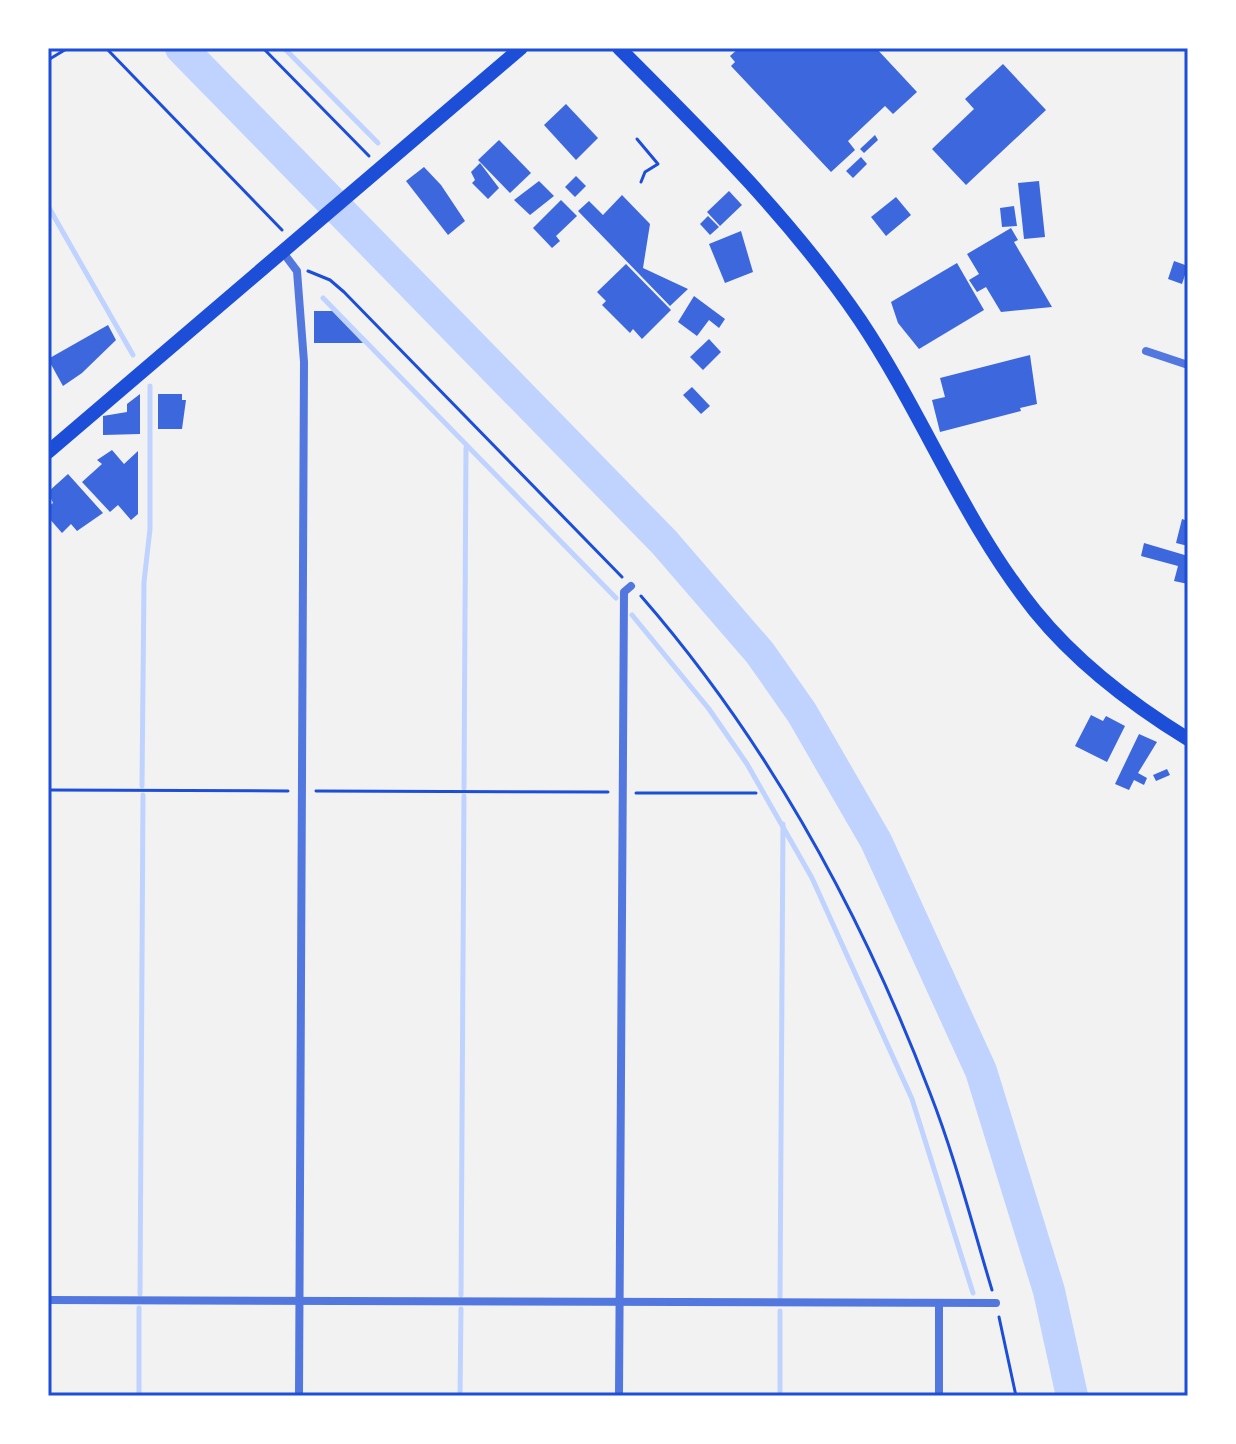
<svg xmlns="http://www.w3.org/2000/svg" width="1236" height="1444" font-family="'Varela Round',sans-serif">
	<rect width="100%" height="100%" fill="#f2f2f2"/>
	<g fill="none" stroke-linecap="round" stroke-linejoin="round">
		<g stroke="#bfd3fe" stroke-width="5">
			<polyline points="284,48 378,143"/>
			<polyline points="48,206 133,355"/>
			<polyline points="323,298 616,598"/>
			<polyline points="632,615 709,709 747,764 812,878 912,1099 973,1293"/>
			<polyline points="142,786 144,582 150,529 150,386"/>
			<polyline points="464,788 466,448"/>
			<polyline points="140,1294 143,795"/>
			<polyline points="461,1295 464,796"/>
			<polyline points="780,1297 783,824"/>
			<polyline points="139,1396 139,1308"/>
			<polyline points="460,1396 461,1309"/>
			<polyline points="780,1396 780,1311"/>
		</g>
		<polyline stroke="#bfd3fe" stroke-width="32" points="181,48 664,542 760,653 802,713 876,841 981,1071 1049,1291 1072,1396"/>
	</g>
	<g fill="#3d67dc">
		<polygon points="739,48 876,48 917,92 893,114 885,106 848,141 855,150 831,172 731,66 735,62 730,56"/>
		<polygon points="1003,64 1046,110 966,185 932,149 974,109 965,99"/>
		<polygon points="566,104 598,138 576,160 544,125"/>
		<polygon points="875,135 878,140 864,153 860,149"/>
		<polygon points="499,140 531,173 510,193 478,160"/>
		<polygon points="861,157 867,164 853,178 846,171"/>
		<polygon points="480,163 499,188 488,199 472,183 475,180 471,172"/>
		<polygon points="424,167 441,185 465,221 448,235 406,181"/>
		<polygon points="576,176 586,186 575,197 565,187"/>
		<polygon points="539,181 554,196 530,215 514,200"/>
		<polygon points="1039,181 1045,237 1024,239 1018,183"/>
		<polygon points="729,191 742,205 720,226 707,212"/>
		<polygon points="622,195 650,224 643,268 688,289 670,306 578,211 589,201 603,215"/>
		<polygon points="896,197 911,215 886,236 871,217"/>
		<polygon points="561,200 577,216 556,236 560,241 552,248 533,228"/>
		<polygon points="1014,206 1017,226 1002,227 1000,208"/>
		<polygon points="708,216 719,227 710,235 700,224"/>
		<polygon points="1011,228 1018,240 1014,242 1052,307 1001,312 986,287 977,292 969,280 979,274 967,254"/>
		<polygon points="741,231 753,272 725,283 709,244"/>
		<polygon points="1174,261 1188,266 1182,284 1168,279"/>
		<polygon points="957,263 984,310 919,349 898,323 891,302"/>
		<polygon points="626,264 671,310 642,339 633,329 630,333 602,305 606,301 597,292"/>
		<polygon points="694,296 725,319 719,328 709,320 697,336 678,322"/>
		<polygon points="314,311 332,311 363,343 314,343"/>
		<polygon points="108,325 116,340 82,373 63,386 48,359"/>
		<polygon points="709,339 721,352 703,370 690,357"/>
		<polygon points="1030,355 1037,404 1020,408 1021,411 940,432 932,400 945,397 940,378"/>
		<polygon points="692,387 710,406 701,414 683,395"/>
		<polygon points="140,394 140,434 103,435 103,416 127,412 127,404"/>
		<polygon points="158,394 182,394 182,400 186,400 182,429 158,429"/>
		<polygon points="112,450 124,464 138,451 138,514 131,520 118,505 110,512 82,482 102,464 97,460"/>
		<polygon points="68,474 103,513 77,531 71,524 62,533 48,517 48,507 53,503 48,492"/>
		<polygon points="1182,519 1188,521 1188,546 1176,543"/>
		<polygon points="1144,543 1188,556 1188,584 1174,581 1178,566 1141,556"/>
		<polygon points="1091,715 1103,721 1106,716 1125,726 1107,762 1075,746"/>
		<polygon points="1139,734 1157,742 1138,773 1147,778 1144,785 1134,780 1129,790 1115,784"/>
		<polygon points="1167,769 1170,775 1156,781 1153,775"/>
	</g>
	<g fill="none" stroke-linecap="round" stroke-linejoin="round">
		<g stroke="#1d4ed8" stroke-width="3">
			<polyline points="106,48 282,230"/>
			<polyline points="263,48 369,156"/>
			<polyline points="48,60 68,48"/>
			<polyline points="637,139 658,164 645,172 641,182"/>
			<polyline points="308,271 330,280 344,292 622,577"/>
			<path d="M641,596C769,743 861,912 930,1093C955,1157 972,1224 992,1290"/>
			<polyline points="48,790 288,791"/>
			<polyline points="316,791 608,792"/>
			<polyline points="636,793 756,793"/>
			<polyline points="999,1317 1016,1396"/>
		</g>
		<g stroke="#5277de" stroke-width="8">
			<polyline points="282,251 297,271 304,362 299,1396"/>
			<polyline points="1146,351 1188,365"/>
			<polyline points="48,1300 996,1303"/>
			<polyline points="619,1396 624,592 631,586"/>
			<polyline points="939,1396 939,1305"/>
		</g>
		<g stroke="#1d4ed8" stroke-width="14">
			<path d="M619,48C704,133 792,220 860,320C923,414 964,523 1035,611C1078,664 1131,704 1188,739"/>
			<polyline points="48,452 521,48"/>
		</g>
	</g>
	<rect width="1236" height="1444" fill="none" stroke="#ffffff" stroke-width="100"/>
	<rect x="50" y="50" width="1136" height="1344" fill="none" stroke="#1d4ed8" stroke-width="3"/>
</svg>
